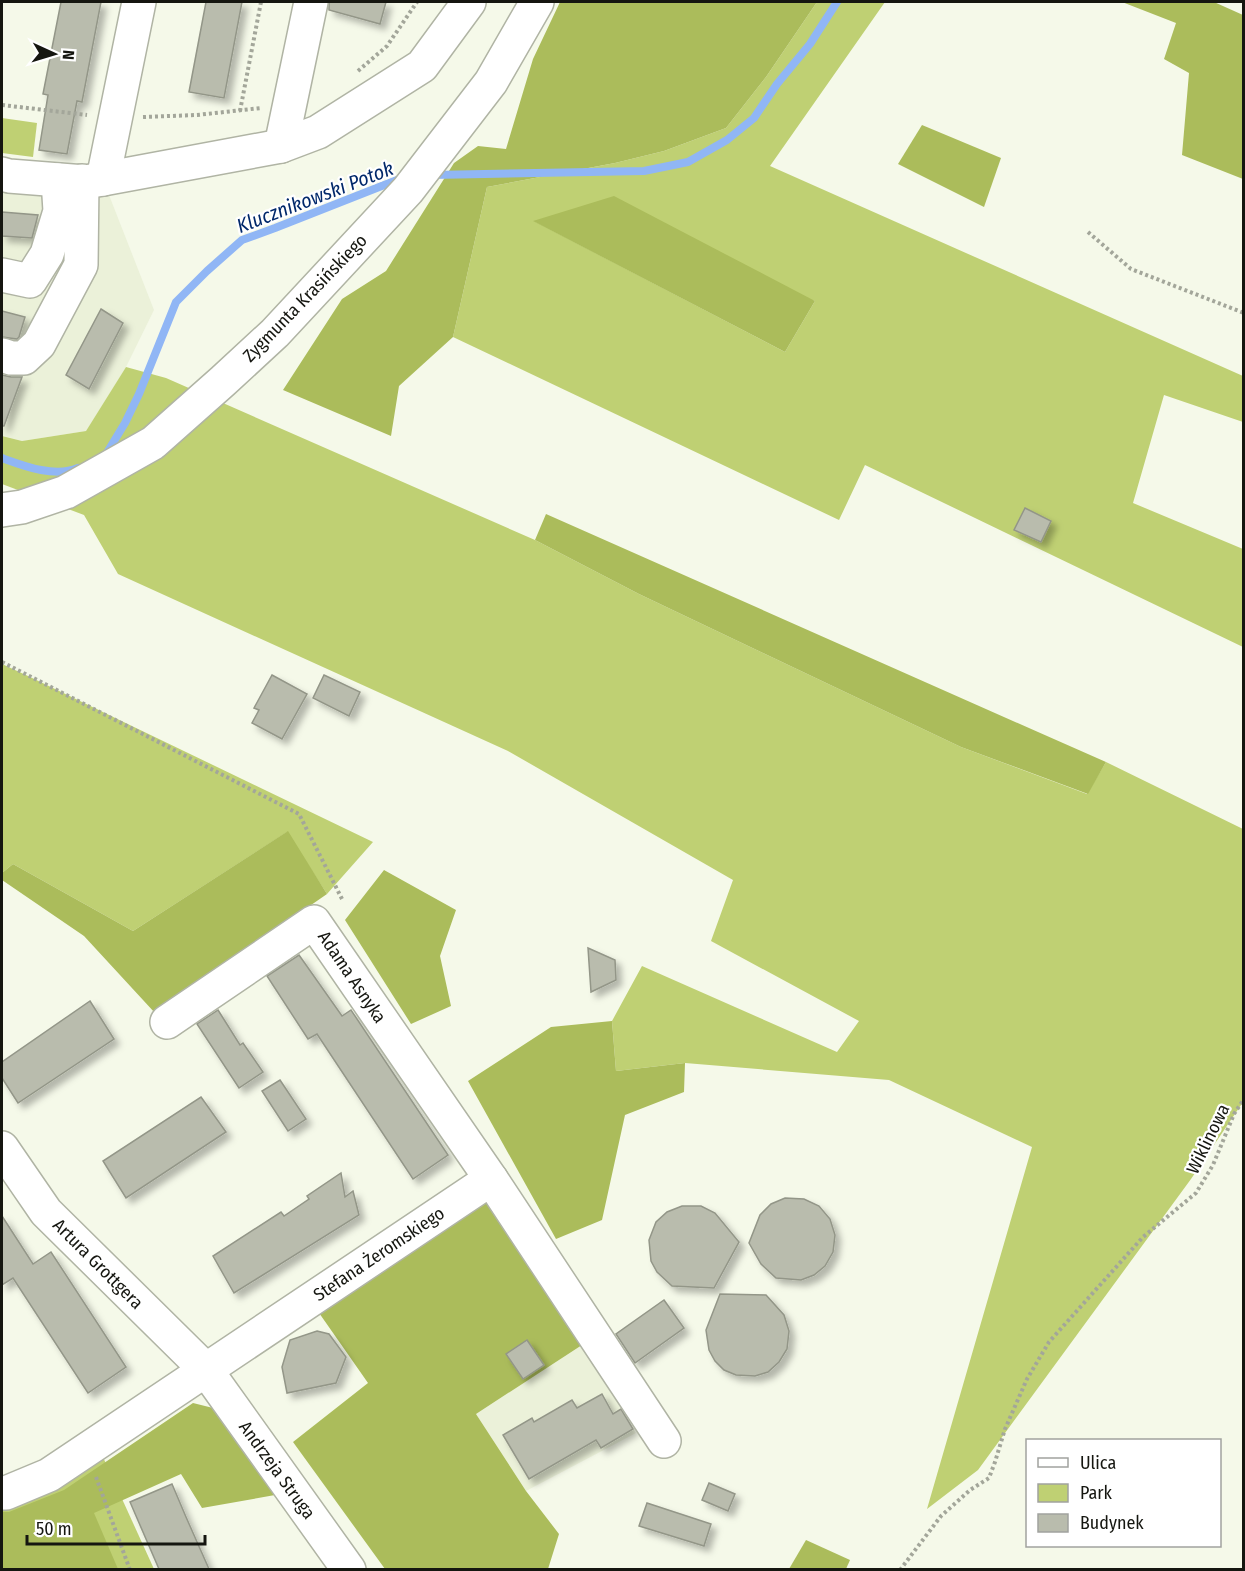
<svg xmlns="http://www.w3.org/2000/svg" width="1245" height="1571" font-family="'Fira Sans Condensed',sans-serif">
	<defs>
		<filter id="shadow"><feDropShadow dx="5.5" dy="5.5" stdDeviation="3" flood-color="#0004"/></filter>
	</defs>
	<rect width="100%" height="100%" fill="#f5f9e9"/>
	<g fill="#ebf1d9">
		<polygon points="2,187 109,195 154,310 126,367 86,431 22,441 2,436"/>
		<polygon points="582,1345 636,1433 526,1491 476,1414"/>
	</g>
	<g fill="#bfd073" fill-rule="evenodd">
		<path d="M817,2H885L770,166L1243,376V422L1164,395L1133,503L1243,549V647L865,465L839,520L453,337L487,187L615,163L664,151L726,128L766,77ZM534,221L815,301L785,352Z"/>
		<polygon points="2,118 37,123 33,157 2,153"/>
		<polygon points="126,367 166,378 535,540 639,594 961,747 1087,794 1106,762 1243,829 1243,1102 1191,1179 978,1470 927,1509 1032,1147 889,1080 685,1063 616,1071 612,1021 642,966 837,1052 859,1021 711,941 733,880 508,751 118,574 84,515 2,484 2,436 22,441 86,431"/>
		<polygon points="2,664 28,676 373,842 327,894 287,832 133,931 13,864 2,873"/>
		<polygon points="97,1444 154,1569 2,1569 2,1510"/>
	</g>
	<g fill="#abbc5b">
		<polygon points="560,2 817,2 766,77 726,128 664,151 615,163 487,187 453,337 399,386 391,436 283,390 342,299 386,271 454,163 478,146 506,149 533,59"/>
		<polygon points="1122,2 1214,2 1243,15 1243,179 1182,155 1189,73 1164,59 1176,23"/>
		<polygon points="922,125 1001,158 984,207 898,164"/>
		<polygon points="614,196 815,301 785,352 533,221"/>
		<polygon points="546,514 1038,732 1106,762 1088,794 961,747 639,594 535,540"/>
		<polygon points="288,831 327,894 155,1013 84,936 2,880 2,873 13,864 133,931"/>
		<polygon points="384,870 456,910 440,956 451,1006 411,1024 345,920"/>
		<polygon points="612,1021 616,1071 685,1063 684,1092 625,1115 602,1220 556,1239 468,1081 551,1027"/>
		<polygon points="479,1198 496,1200 582,1345 476,1414 526,1491 559,1534 548,1569 385,1569 293,1442 368,1383 317,1310"/>
		<polygon points="193,1403 217,1409 275,1495 202,1508 181,1474 94,1513 118,1569 2,1570 2,1512 9,1512 64,1490"/>
		<polygon points="806,1540 850,1560 846,1569 789,1569"/>
	</g>
	<g fill="none" stroke-linecap="round" stroke-linejoin="round">
		<g stroke="#90b6f5" stroke-width="8">
			<polyline points="432,175 644,171 688,162 727,140 754,118 777,84 810,44 837,2"/>
			<polyline points="105,456 125,423 139,394 176,302 207,271 242,240 275,228 397,180 402,179"/>
			<path d="M2,458C24,466 55,478 78,468"/>
		</g>
	</g>
	<g fill="#b9bcad" stroke="#939688" stroke-width="1.5" filter="url(#shadow)">
		<polygon points="61,2 101,2 82,102 77,101 67,154 39,150 48,95 43,94"/>
		<polygon points="206,2 242,2 224,98 189,92"/>
		<polygon points="329,2 386,2 380,24 329,10"/>
		<polygon points="2,212 38,215 32,238 2,236"/>
		<polygon points="101,309 123,323 89,389 66,375"/>
		<polygon points="2,311 25,317 19,337 17,339 2,337"/>
		<polygon points="2,375 11,377 22,377 4,426 2,426"/>
		<polygon points="1025,508 1051,521 1041,542 1014,530"/>
		<polygon points="272,675 307,694 282,739 252,723 259,710 254,708"/>
		<polygon points="324,675 360,692 349,716 313,698"/>
		<polygon points="588,948 615,960 616,980 591,992"/>
		<polygon points="299,955 342,1016 351,1010 448,1155 413,1179 317,1034 308,1039 267,976"/>
		<polygon points="90,1001 114,1039 18,1103 2,1078 2,1062"/>
		<polygon points="218,1010 240,1045 243,1043 263,1072 239,1088 197,1024"/>
		<polygon points="280,1080 306,1119 288,1131 262,1091"/>
		<polygon points="201,1097 226,1132 126,1198 103,1161"/>
		<polygon points="341,1173 345,1197 353,1191 359,1215 234,1293 213,1256 281,1212 284,1216 309,1199 307,1196"/>
		<polygon points="785,1198 804,1199 819,1206 830,1219 835,1235 833,1252 825,1266 814,1275 801,1280 776,1278 761,1264 749,1243 760,1215 771,1204"/>
		<polygon points="682,1206 701,1206 715,1213 739,1242 714,1288 672,1286 657,1272 651,1261 649,1240 656,1222 667,1212"/>
		<polygon points="2,1216 33,1264 51,1252 126,1367 88,1393 13,1278 2,1285"/>
		<polygon points="720,1294 766,1295 784,1315 789,1331 787,1349 779,1362 768,1372 755,1376 736,1375 724,1370 715,1361 709,1350 706,1330"/>
		<polygon points="664,1300 684,1328 635,1363 616,1334"/>
		<polygon points="317,1331 329,1334 346,1357 336,1383 287,1393 282,1367 290,1340"/>
		<polygon points="527,1340 544,1365 523,1379 506,1354"/>
		<polygon points="602,1394 613,1414 621,1409 633,1429 601,1448 596,1440 529,1479 503,1435 532,1418 534,1422 572,1400 577,1408"/>
		<polygon points="709,1483 735,1494 728,1511 702,1500"/>
		<polygon points="172,1484 186,1517 209,1569 159,1569 130,1502"/>
		<polygon points="647,1503 711,1524 704,1546 639,1526"/>
	</g>
	<g fill="none" stroke-linecap="round" stroke-linejoin="round">
		<defs>
			<g id="minor">
				<polyline points="281,146 311,2"/>
				<polyline points="2,174 9,176 85,182 103,179 281,146 318,132 422,66 469,2"/>
				<polyline points="103,179 139,2"/>
				<polyline points="2,275 30,281 47,254 60,211 58,180"/>
				<polyline points="2,355 11,358 24,358 39,344 81,265 82,181"/>
				<polyline points="2,510 22,507 66,492 153,443 223,381 275,333 408,190 491,82 537,2"/>
				<polyline points="167,1022 314,922 491,1179"/>
				<polyline points="2,1148 46,1212 206,1370 349,1570"/>
				<polyline points="2,1493 6,1493 49,1475 491,1179 664,1441"/>
			</g>
		</defs>
		<use href="#minor" stroke="#b0b4a4" stroke-width="36"/>
		<g stroke="#a3a69a" stroke-width="4" stroke-dasharray="3 3" stroke-linecap="butt">
			<polyline points="358,71 387,46 417,2"/>
			<polyline points="2,105 87,115"/>
			<polyline points="240,111 261,2"/>
			<polyline points="143,117 197,115 261,108"/>
			<polyline points="1088,232 1131,269 1244,313"/>
			<polyline points="2,662 299,814 342,899"/>
			<polyline points="96,1477 130,1570"/>
			<polyline points="900,1570 941,1516 970,1490 989,1478 995,1462 1005,1429 1027,1379 1049,1342 1143,1237 1196,1193 1213,1165 1234,1114 1244,1099"/>
		</g>
		<use href="#minor" stroke="#fff" stroke-width="33"/>
	</g>
	<g text-anchor="middle" stroke-width="4.5" stroke-linejoin="round" paint-order="stroke">
		<g font-size="18" fill="#151610" stroke="#fff">
			<text transform="translate(305 298) rotate(-46)" y="6">Zygmunta Krasińskiego</text>
			<text transform="translate(352 977) rotate(56)" y="6">Adama Asnyka</text>
			<text transform="translate(1208 1139) rotate(-64)" y="6">Wiklinowa</text>
			<text transform="translate(379 1254) rotate(-34)" y="6">Stefana Żeromskiego</text>
			<text transform="translate(98 1264) rotate(45)" y="6">Artura Grottgera</text>
			<text transform="translate(277 1470) rotate(54)" y="6">Andrzeja Struga</text>
		</g>
		<g font-size="20" font-style="italic" fill="#01286a" stroke="#fff">
			<text transform="translate(315 197) rotate(-21)" y="7">Klucznikowski Potok</text>
		</g>
	</g>
	<rect width="1245" height="1571" fill="none" stroke="#151610" stroke-width="6"/>
	<rect x="1026" y="1439" width="195" height="108" fill="#ffffff" stroke="#a1a29f" stroke-width="1.5"/>
	<rect x="1038" y="1458" width="30" height="9" fill="#ffffff" stroke="#a1a29f" stroke-width="1.5"/>
	<text x="1080" y="1469" font-size="18" fill="#151610">Ulica</text>
	<rect x="1038" y="1484" width="30" height="18" fill="#bfd073" stroke="#a1a29f" stroke-width="1.5"/>
	<text x="1080" y="1499" font-size="18" fill="#151610">Park</text>
	<rect x="1038" y="1514" width="30" height="18" fill="#b9bcad" stroke="#a1a29f" stroke-width="1.5"/>
	<text x="1080" y="1529" font-size="18" fill="#151610">Budynek</text>
	<g transform="translate(54 54) rotate(94)" stroke="#ffffff" stroke-width="4.5" paint-order="stroke">
	<path d="M0-4.5L10 22L0 15L-10 22Z" fill="#151610"/>
	<text y="-9" font-size="16" font-weight="bold" text-anchor="middle" fill="#151610">N</text>
	</g>
	<path d="M27 1535v9h178v-9" fill="none" stroke="#151610" stroke-width="3"/>
	<text x="36" y="1535" font-size="18" fill="#151610" stroke="#ffffff" stroke-width="4.5" paint-order="stroke">50 m</text>
</svg>
